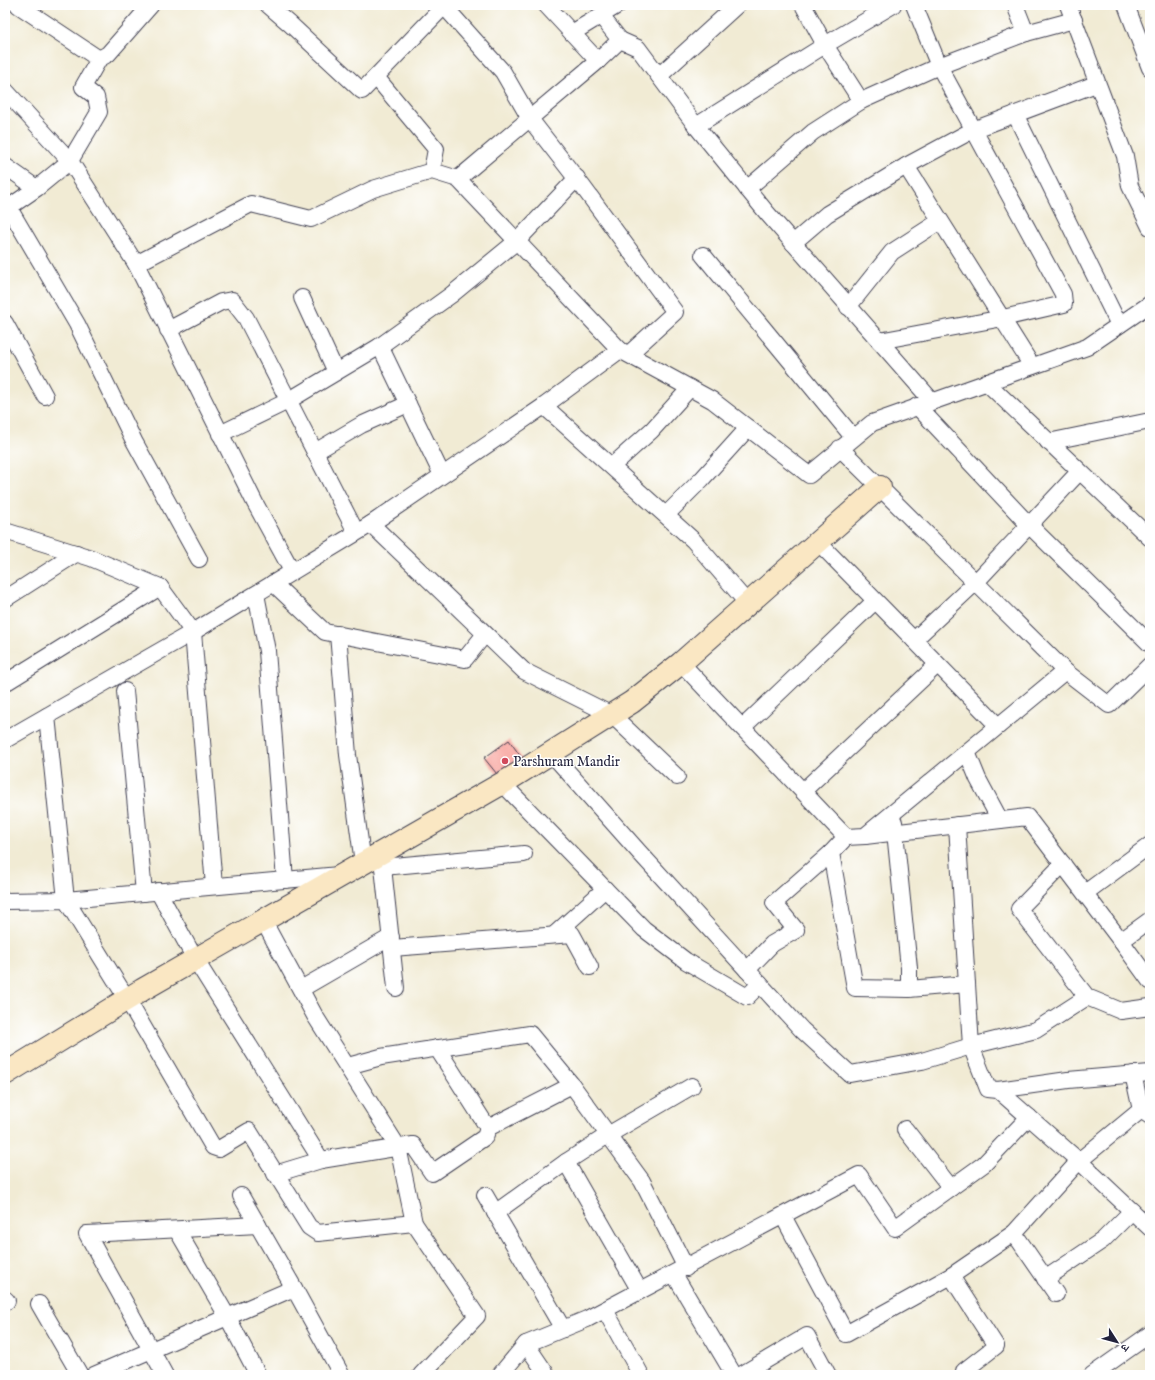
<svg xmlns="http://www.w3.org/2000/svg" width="1155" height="1380" font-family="'IM FELL English','Noto Serif Devanagari',serif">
	<rect width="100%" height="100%" fill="#fff"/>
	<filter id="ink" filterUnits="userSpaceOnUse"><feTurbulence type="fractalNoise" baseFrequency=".025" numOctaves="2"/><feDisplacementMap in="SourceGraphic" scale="8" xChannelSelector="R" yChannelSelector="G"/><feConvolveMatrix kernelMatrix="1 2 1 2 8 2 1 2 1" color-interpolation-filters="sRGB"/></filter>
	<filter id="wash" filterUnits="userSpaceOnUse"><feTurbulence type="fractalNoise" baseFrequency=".012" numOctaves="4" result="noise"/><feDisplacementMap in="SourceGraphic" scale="16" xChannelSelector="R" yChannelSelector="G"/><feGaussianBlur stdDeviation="0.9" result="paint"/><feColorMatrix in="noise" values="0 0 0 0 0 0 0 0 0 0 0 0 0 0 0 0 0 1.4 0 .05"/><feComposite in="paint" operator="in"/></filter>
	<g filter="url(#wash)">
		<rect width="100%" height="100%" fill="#f1ebd4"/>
		<g id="blocks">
			<polygon fill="#f79f98" points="509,740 526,764 501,779 484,758"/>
		</g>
	</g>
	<g filter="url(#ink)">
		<use href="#blocks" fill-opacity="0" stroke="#414052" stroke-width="1"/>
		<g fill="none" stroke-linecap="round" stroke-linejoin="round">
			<defs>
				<g id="street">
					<polyline points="18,5 99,59"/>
					<polyline points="268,5 290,24 362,91 445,5"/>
					<polyline points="546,5 598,61 620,40 638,48 696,126 767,213 932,401"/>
					<polyline points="803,5 825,45 861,101"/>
					<polyline points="1015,5 1026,33"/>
					<polyline points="1068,5 1125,156 1130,186 1150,227"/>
					<polyline points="1126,5 1150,68"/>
					<polyline points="444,6 503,72 530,119 583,187 675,312 629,354"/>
					<polyline points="601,16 620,40"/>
					<polyline points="572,33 618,5"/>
					<polyline points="598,61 458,179 620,350 712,400 809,475 872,423 1087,347 1150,304"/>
					<polyline points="659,76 737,5"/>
					<polyline points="376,77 436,149 432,171"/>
					<polyline points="5,90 70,161 136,264 251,204 311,219 373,189 432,171 458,179"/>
					<polyline points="1015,114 1119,325"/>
					<polyline points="696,126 825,45 893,5"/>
					<polyline points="5,166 32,185"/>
					<polyline points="906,166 1032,366"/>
					<polyline points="747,189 813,132 861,101 939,66 1026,33 1074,20"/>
					<polyline points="9,208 77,324 134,441 199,559"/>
					<polyline points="5,210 37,188 70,161 99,112 96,97 83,87 99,59 108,54 151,5"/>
					<polyline points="793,243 827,214 906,166 973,130 1096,84"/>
					<polyline points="703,255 853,437"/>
					<polyline points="136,264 255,503 292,571"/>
					<polyline points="302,298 336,372"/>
					<polyline points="848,307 892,252 940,221"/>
					<polyline points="5,323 45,396"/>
					<polyline points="168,330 221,302 232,300 246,318 356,532"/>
					<polyline points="879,341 1003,318 1064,304 1063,294 939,66 914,5"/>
					<polyline points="380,346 442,475"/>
					<polyline points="986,382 1150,538"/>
					<polyline points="544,406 620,350"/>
					<polyline points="917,406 1029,525 1150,644"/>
					<polyline points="220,434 288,401 380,346 451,295 517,241 577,178"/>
					<polyline points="1048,442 1150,421"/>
					<polyline points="840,448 1065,671 1109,705 1150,665"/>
					<polyline points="315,452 361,425 408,404"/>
					<polyline points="612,466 652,430 690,388"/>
					<polyline points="666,515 702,479 748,428"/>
					<polyline points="371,524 544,406 693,540 748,604"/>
					<polyline points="5,531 91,558 160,587 193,632 371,524 524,671 612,715 677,777"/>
					<polyline points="818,542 914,640"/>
					<polyline points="273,583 325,632 465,659 485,634"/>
					<polyline points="256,594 267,651 285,880"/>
					<polyline points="5,599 77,553"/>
					<polyline points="338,634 348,755 363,863"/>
					<polyline points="681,663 846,837 865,836 1065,671"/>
					<polyline points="5,683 160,587"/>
					<polyline points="125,691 144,893"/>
					<polyline points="47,716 66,900 339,875"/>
					<polyline points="998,726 914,640 976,582 1079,472"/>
					<polyline points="743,727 875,601"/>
					<polyline points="5,740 193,632 214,886"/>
					<polyline points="967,752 978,779 1000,820"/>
					<polyline points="551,753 639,852 802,1030 850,1074 922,1061 971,1046 1036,1030 1087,997 1121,1011 1150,1007"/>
					<polyline points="502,783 644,929 686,961 747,997 760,984"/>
					<polyline points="803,791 937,665"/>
					<polyline points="894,822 909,968 909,989"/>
					<polyline points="957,825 967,984"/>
					<polyline points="865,836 1027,817 1121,941 1150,981"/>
					<polyline points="846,837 831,853 855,988 909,989 967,984 971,1046 988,1089 998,1090 1079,1161 1150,1228"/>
					<polyline points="382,858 396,988"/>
					<polyline points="1063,864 1019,909 1087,997"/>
					<polyline points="383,867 524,854"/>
					<polyline points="158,891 195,959 321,1160"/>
					<polyline points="1085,893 1150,845"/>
					<polyline points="5,901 66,900 127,999 213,1147 219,1149 249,1131 309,1227 318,1233 414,1223"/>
					<polyline points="263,920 315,1016 398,1147 414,1223 477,1316 421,1375"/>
					<polyline points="554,935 605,889"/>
					<polyline points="1121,941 1150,920"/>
					<polyline points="392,948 572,934 590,967"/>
					<polyline points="747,970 772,944 796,930 774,903 831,853"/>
					<polyline points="301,989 391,937"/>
					<polyline points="437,1048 488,1128 572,1085"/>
					<polyline points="348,1066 381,1057 530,1034 572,1085 642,1181 686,1268"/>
					<polyline points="1133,1074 1141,1110 1150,1116"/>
					<polyline points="998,1090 1068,1080 1150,1073"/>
					<polyline points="905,1129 951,1188"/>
					<polyline points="566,1162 640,1291"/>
					<polyline points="275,1174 321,1160 413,1145 432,1173 485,1137 488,1128"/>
					<polyline points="485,1195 563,1329"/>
					<polyline points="241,1196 294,1288"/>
					<polyline points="495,1213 566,1162 608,1135 692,1086"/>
					<polyline points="783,1216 846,1334 951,1276 1014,1233 1079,1161 1141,1110"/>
					<polyline points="177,1230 227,1316 258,1375"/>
					<polyline points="1014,1233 1056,1294"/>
					<polyline points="674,1274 734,1375"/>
					<polyline points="951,1276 996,1346 964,1371 967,1375"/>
					<polyline points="1045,1279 1103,1240 1132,1211"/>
					<polyline points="5,1299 7,1301"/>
					<polyline points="39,1304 80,1375"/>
					<polyline points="605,1310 641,1375"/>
					<polyline points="526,1344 547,1375"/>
					<polyline points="94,1375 294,1288 340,1372"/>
					<polyline points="165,1375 87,1234 258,1225"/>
					<polyline points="500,1375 526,1344 587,1319 859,1175 895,1228 984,1164 1029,1117"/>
					<polyline points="741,1375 807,1336 828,1375"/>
					<polyline points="1092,1375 1150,1334"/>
				</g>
				<polyline id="secondary" points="5,1074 142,990 508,780 632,702 681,663 880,487"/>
			</defs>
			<use href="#street" stroke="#414052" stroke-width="18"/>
			<use href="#secondary" stroke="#414052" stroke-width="24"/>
			<use href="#street" stroke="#fff" stroke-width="16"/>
			<use href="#secondary" stroke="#fae7c3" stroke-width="22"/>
		</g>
	</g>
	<circle fill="#d1495b" stroke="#fff" stroke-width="1.5" cx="505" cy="761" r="4"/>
	<g text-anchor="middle" stroke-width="3" stroke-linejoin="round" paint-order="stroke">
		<g font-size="14" fill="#22223b" stroke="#fff" text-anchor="start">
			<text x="513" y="766">Parshuram Mandir</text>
		</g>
	</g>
	<rect width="1155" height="1380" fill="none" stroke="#fff" stroke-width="20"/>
	<g transform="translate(1117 1342) rotate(126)" stroke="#ffffff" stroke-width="3" paint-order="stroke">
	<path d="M0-3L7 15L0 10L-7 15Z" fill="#22223b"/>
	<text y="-6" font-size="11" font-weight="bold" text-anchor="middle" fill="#22223b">उ</text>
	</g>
</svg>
